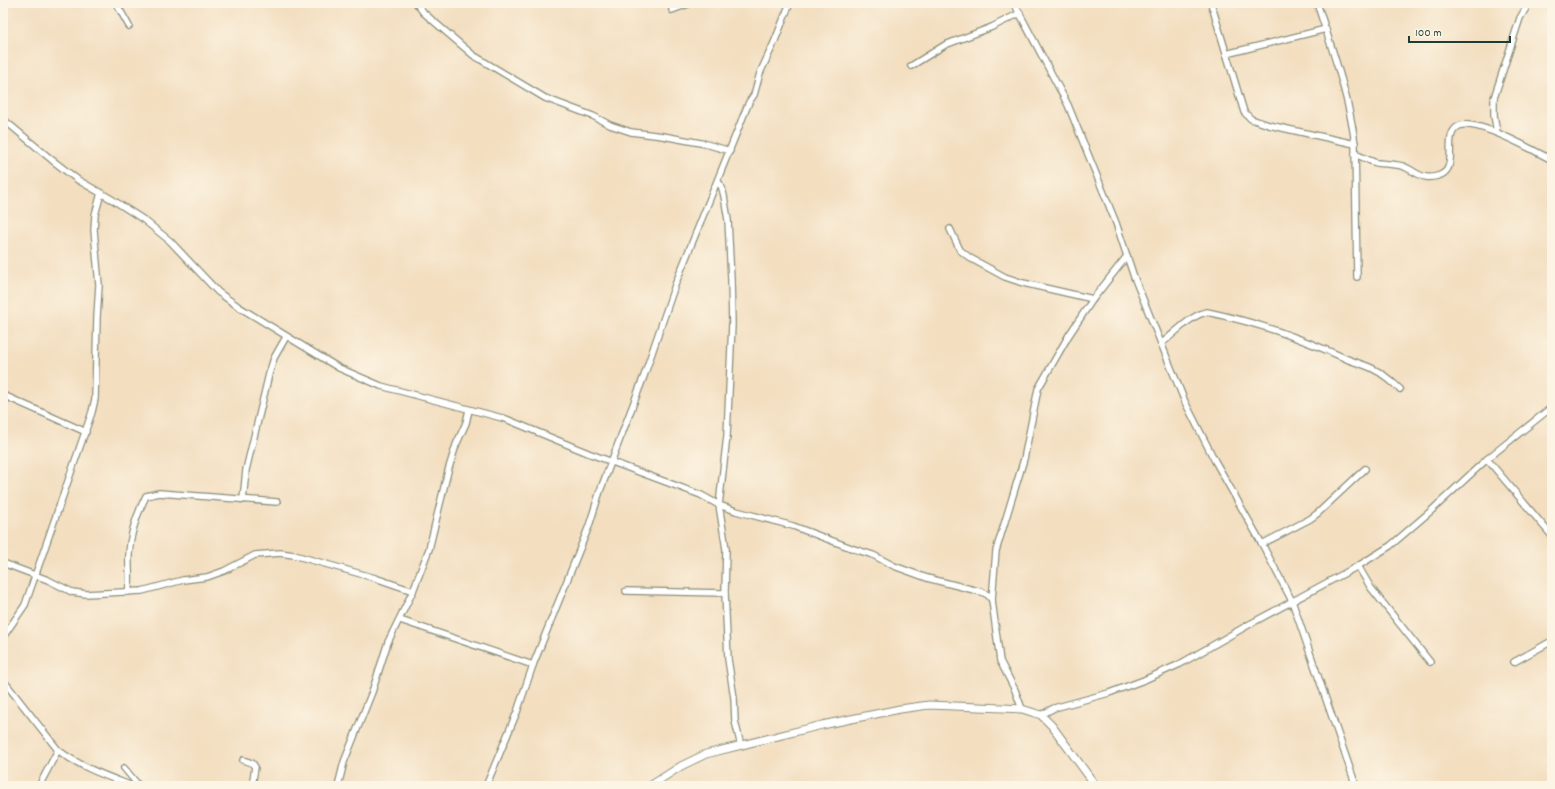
<svg xmlns="http://www.w3.org/2000/svg" width="1555" height="789" font-family="Dekko,sans-serif">
	<rect width="100%" height="100%" fill="#fcf5e5"/>
	<filter id="ink" filterUnits="userSpaceOnUse"><feTurbulence type="fractalNoise" baseFrequency=".025" numOctaves="2"/><feDisplacementMap in="SourceGraphic" scale="8" xChannelSelector="R" yChannelSelector="G"/><feConvolveMatrix kernelMatrix="1 2 1 2 8 2 1 2 1" color-interpolation-filters="sRGB"/></filter>
	<filter id="wash" filterUnits="userSpaceOnUse"><feTurbulence type="fractalNoise" baseFrequency=".012" numOctaves="4" result="noise"/><feDisplacementMap in="SourceGraphic" scale="16" xChannelSelector="R" yChannelSelector="G"/><feGaussianBlur stdDeviation="0.9" result="paint"/><feColorMatrix in="noise" values="0 0 0 0 0 0 0 0 0 0 0 0 0 0 0 0 0 1.4 0 .05"/><feComposite in="paint" operator="in"/></filter>
	<g filter="url(#wash)">
		<rect width="100%" height="100%" fill="#f3dec0"/>
	</g>
	<g filter="url(#ink)">
		<g fill="none" stroke-linecap="round" stroke-linejoin="round">
			<defs>
				<g id="minor">
					<polyline points="116,3 129,26"/>
					<polyline points="416,3 424,13 473,55 545,98 593,116 610,125 631,132 663,136 706,144 730,151"/>
					<polyline points="1014,3 1068,105 1116,223 1134,277 1185,402 1215,461 1262,544 1292,601 1356,786"/>
					<polyline points="1211,3 1244,112 1251,119 1269,125 1355,144"/>
					<path d="M1317,3C1332,49 1349,96 1355,144L1357,277"/>
					<polyline points="672,10 691,3"/>
					<polyline points="1226,54 1326,29"/>
					<polyline points="911,66 945,45 992,27 1020,13"/>
					<polyline points="3,119 52,160 78,180 113,200 144,220 170,241 218,292 239,307 339,368 381,386 506,419 588,453 701,495 719,505 726,549 725,593 728,659 734,698 735,721 741,746"/>
					<polyline points="1497,133 1494,115 1494,98 1520,18 1529,3"/>
					<path d="M1355,154C1362,157 1370,161 1377,163C1385,164 1394,164 1402,166C1410,168 1418,176 1426,177C1432,178 1442,176 1446,171C1456,160 1443,134 1459,126C1476,118 1535,151 1552,160"/>
					<polyline points="718,181 722,188 724,196 728,220 731,279 732,324 727,436 719,505 736,511 793,526 854,549 873,555 894,566 927,578 982,592 988,595 992,600"/>
					<polyline points="950,229 960,250 970,258 1005,277 1023,283 1093,299"/>
					<path d="M1162,343C1174,334 1192,314 1207,312C1259,323 1298,337 1347,359C1356,363 1367,365 1375,370C1384,374 1392,382 1400,389"/>
					<polyline points="3,395 86,432"/>
					<polyline points="1487,459 1552,536"/>
					<polyline points="243,500 246,470 269,374 274,358 286,337"/>
					<polyline points="1262,544 1310,519 1318,513 1365,469"/>
					<polyline points="3,563 48,580 72,592 86,594 142,591 183,580 207,577 224,571 255,555 280,553 294,555 375,578 413,591"/>
					<polyline points="1358,566 1371,588 1430,662"/>
					<polyline points="626,591 725,593"/>
					<path d="M128,592C131,579 128,567 129,554C130,533 137,514 146,496L159,493L277,502"/>
					<polyline points="400,620 533,665"/>
					<polyline points="3,637 25,605 92,412 95,399 97,317 99,285 94,230 95,215 101,193"/>
					<polyline points="1514,662 1552,641"/>
					<path d="M3,680L58,750C80,767 106,776 132,786"/>
					<polyline points="1022,709 1015,690 1000,661 998,646 992,600 996,551 1024,459 1038,389 1069,335 1093,299 1127,256"/>
					<polyline points="1041,715 1054,708 1109,693 1144,680 1180,664 1250,624 1358,566 1390,546 1432,510 1487,459 1552,407"/>
					<polyline points="243,760 252,763 255,767 252,786"/>
					<polyline points="124,768 139,786"/>
					<polyline points="39,786 58,750"/>
					<polyline points="338,786 344,762 372,692 388,642 413,591 429,549 448,471 456,445 466,423 469,410"/>
					<polyline points="486,786 517,712 533,665 589,526 600,491 644,376 675,285 749,102 754,95 760,73 774,43 790,3"/>
				</g>
				<polyline id="tertiary" points="650,786 681,766 706,754 822,725 900,709 929,705 1003,708 1022,709 1041,715 1052,726 1096,786"/>
			</defs>
			<use href="#minor" stroke="#898e7a" stroke-width="8"/>
			<use href="#tertiary" stroke="#898e7a" stroke-width="9"/>
			<use href="#minor" stroke="#fff" stroke-width="5.5"/>
			<use href="#tertiary" stroke="#fff" stroke-width="7"/>
		</g>
	</g>
	<rect width="1555" height="789" fill="none" stroke="#fcf5e5" stroke-width="16"/>
	<path d="M1409 36v6h101v-6" fill="none" stroke="#1f3d34" stroke-width="2"/>
	<text x="1415" y="36" font-size="12" fill="#1f3d34" stroke="#fcf5e5" stroke-width="3" paint-order="stroke">100 m</text>
</svg>
